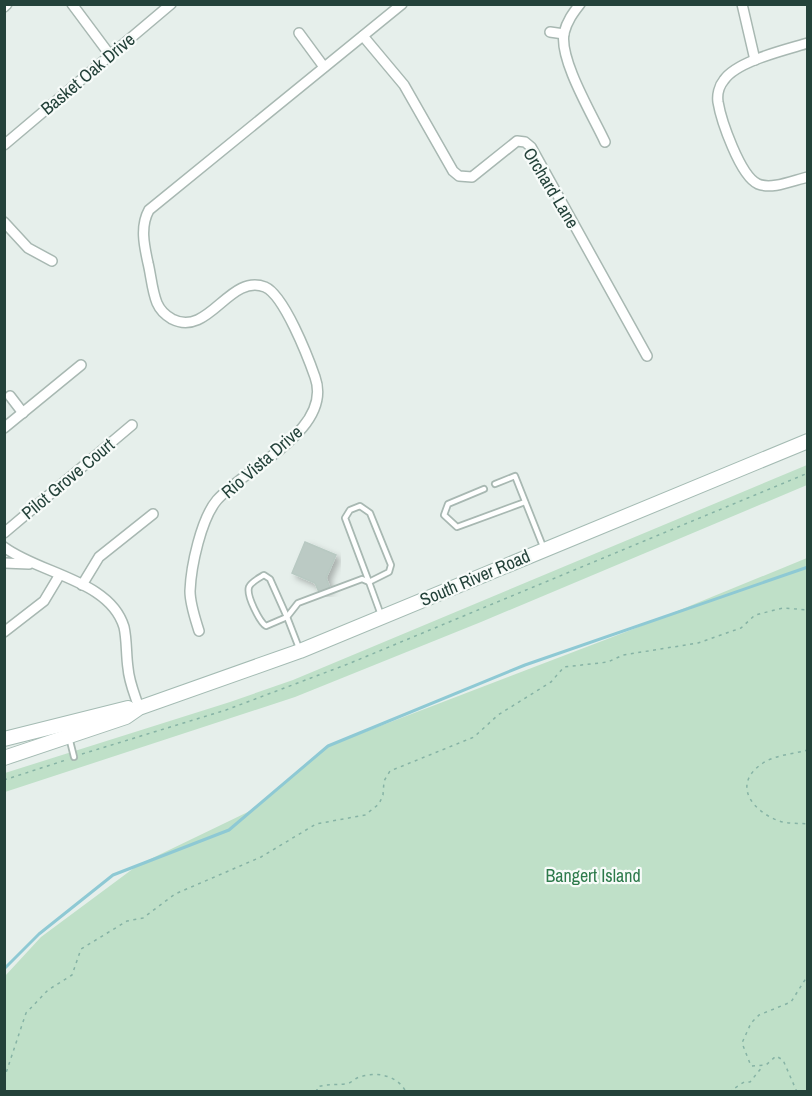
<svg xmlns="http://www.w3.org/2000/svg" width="812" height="1096" font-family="'Archivo Narrow',sans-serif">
	<defs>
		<filter id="shadow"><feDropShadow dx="4" dy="4" stdDeviation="3" flood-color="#0004"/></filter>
	</defs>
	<rect width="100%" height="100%" fill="#e6efeb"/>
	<g fill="#bfe0c8">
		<polygon points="807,465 807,485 481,622 295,697 5,792 5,773 230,702 293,680"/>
		<polygon points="807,558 807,1091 5,1091 5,976 41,937 138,865 252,810 328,746 636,628"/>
	</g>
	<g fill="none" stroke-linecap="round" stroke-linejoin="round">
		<polyline stroke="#8ec9d4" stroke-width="3" points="4,969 39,934 113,875 229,830 328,746 525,665 808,567"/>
	</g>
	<polygon fill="#bbcac4" stroke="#b8c9c2" stroke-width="1.5" filter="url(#shadow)" points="305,542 336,555 326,578 330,588 319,592 315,583 292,573"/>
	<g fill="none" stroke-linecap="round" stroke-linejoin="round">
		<defs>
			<g id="service">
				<polyline points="495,484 515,476 544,549"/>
				<polyline points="484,489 448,504 444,515 457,527 525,502"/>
				<polygon points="360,506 370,513 391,565 389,572 369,582 345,518 350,510"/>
				<path d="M264,575L270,579L287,617L266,626C260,622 246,596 249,587C251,582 259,578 264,575Z"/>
				<polyline points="299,648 287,617 298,603 362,579 369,582 381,615"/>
				<polyline points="69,737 74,757"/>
			</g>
			<g id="minor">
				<polyline points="72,4 110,55"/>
				<path d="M580,4C573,13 567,21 564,33C559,60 593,116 605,142"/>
				<polyline points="742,4 755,60"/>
				<polyline points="4,7 7,4"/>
				<polyline points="550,32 564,34"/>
				<polyline points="299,33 324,67"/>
				<polyline points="363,36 404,85 453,171 459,176 472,177 517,141 525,142 531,147 647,356"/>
				<path d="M808,43C785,50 737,61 724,80C719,86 717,95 718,102C721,120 740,176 758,184C772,190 794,180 808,177"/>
				<polyline points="4,145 171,4"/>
				<polyline points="4,222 28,248 52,261"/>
				<polyline points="10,396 23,413"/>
				<polyline points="4,428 81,365"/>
				<polyline points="4,533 132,425"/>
				<path d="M4,547C40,574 110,580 124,627C127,640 126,655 128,668C129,682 135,695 139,708"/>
				<polyline points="4,563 29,564"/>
				<polyline points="82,585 99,557 153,514"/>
				<path d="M199,631C195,618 190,604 190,591C191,566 201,519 217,500C246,467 334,430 315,377C308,357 284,295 265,287C229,273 209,338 172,319C165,315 160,310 157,303C152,291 151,275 148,263C144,245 140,226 149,210L402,4"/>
				<polyline points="4,632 44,601 59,576"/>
			</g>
			<g id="secondary">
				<polyline points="4,739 128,708"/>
				<polyline points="4,758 126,717 139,708 300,651 808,441"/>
			</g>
		</defs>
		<use href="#service" stroke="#a8b8b2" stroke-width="8"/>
		<use href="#minor" stroke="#a8b8b2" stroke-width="12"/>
		<use href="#secondary" stroke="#a4bbb3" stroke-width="16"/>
		<g stroke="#86b3a5" stroke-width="1.5" stroke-dasharray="3 4.5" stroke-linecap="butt">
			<path d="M808,750C793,754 775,755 763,763C731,784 752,811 779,821C788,824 799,823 808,824"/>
			<polyline points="82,754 226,710 348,664 808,473"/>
			<polyline points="4,780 66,760"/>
			<polyline points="4,1079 26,1013 48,990 72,975 81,949 127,921 143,918 175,894 261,857 316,824 365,815 379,804 383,795 384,781 390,771 474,737 498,715 551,682 564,667 608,662 623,655 698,643 741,628 755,615 783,608 808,610"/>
			<path d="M317,1092V1087C328,1084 334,1085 345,1084C350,1084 353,1080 357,1078C374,1071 397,1074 406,1092"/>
			<polyline points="729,1092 744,1082 750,1082 763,1066"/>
			<polyline points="797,1092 783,1060 776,1056 766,1065 751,1066 742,1043 751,1023 759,1015 791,1002 808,975"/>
		</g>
		<use href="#service" stroke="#fff" stroke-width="4.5"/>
		<use href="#minor" stroke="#fff" stroke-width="9"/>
		<use href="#secondary" stroke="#fff" stroke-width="14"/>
	</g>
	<g text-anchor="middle" stroke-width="4.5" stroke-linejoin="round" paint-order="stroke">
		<g font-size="18" fill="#24423a" stroke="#f7fbf9">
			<text transform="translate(88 74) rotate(-40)" y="6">Basket Oak Drive</text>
			<text transform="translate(551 188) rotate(59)" y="6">Orchard Lane</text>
			<text transform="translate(262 462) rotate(-41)" y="6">Rio Vista Drive</text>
			<text transform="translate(68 479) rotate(-40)" y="6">Pilot Grove Court</text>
			<text transform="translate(475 578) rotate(-23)" y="6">South River Road</text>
		</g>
		<g font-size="18" fill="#2d7a4b" stroke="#f7fbf9">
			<text x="593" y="882">Bangert Island</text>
		</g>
	</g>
	<rect width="812" height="1096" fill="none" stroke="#24423a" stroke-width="12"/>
</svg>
